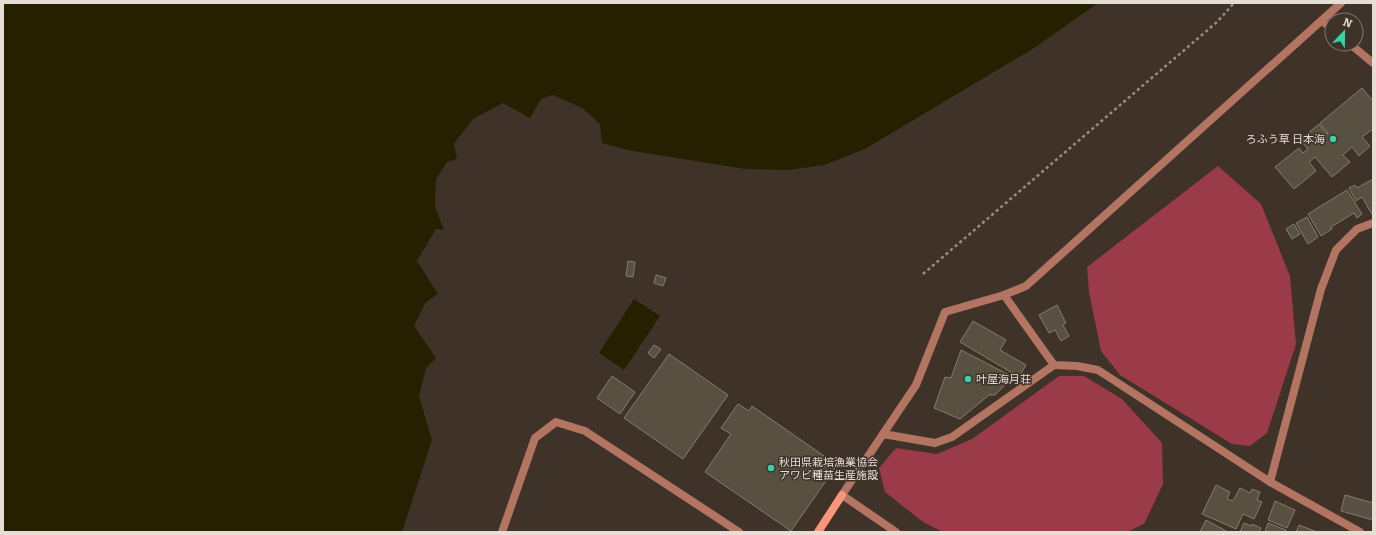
<svg xmlns="http://www.w3.org/2000/svg" width="1376" height="535" font-family="Bitter,'Noto Sans JP',serif">
	<rect width="100%" height="100%" fill="#3f3228"/>
	<g fill="#9b3b49">
		<polygon points="1218,166 1261,204 1290,276 1296,344 1267,433 1250,446 1232,444 1120,375 1101,351 1089,292 1087,267"/>
		<polygon points="1059,376 1084,376 1122,399 1162,443 1163,484 1144,524 1127,532 943,532 923,522 885,492 879,468 896,448 937,454 972,439"/>
	</g>
	<g fill="#252100">
		<polygon points="3,3 1098,3 1034,48 865,149 824,165 788,170 745,169 627,150 602,143 600,124 582,108 553,95 541,99 530,118 503,103 473,119 454,144 457,159 447,162 436,179 435,207 444,230 436,229 417,261 438,294 426,302 414,326 436,358 426,368 419,396 432,440 402,532 3,532"/>
		<polygon points="634,299 660,316 624,370 599,353"/>
	</g>
	<g fill="#585041" stroke="#857c6c">
		<polygon points="1362,88 1373,101 1373,129 1362,137 1370,146 1359,156 1352,147 1343,155 1350,162 1332,177 1315,157 1309,162 1316,171 1294,189 1275,167 1299,148 1303,153 1308,149 1300,140 1319,124 1327,134 1328,133 1320,123"/>
		<polygon points="1373,179 1373,216 1362,197 1356,201 1349,188 1355,185 1357,188"/>
		<polygon points="1347,190 1362,214 1357,218 1354,213 1331,227 1332,229 1321,236 1308,214"/>
		<polygon points="1307,217 1318,237 1308,244 1296,223"/>
		<polygon points="1294,224 1300,234 1292,239 1286,229"/>
		<polygon points="628,261 635,262 633,277 626,276"/>
		<polygon points="656,275 666,278 663,286 654,283"/>
		<polygon points="1057,305 1066,323 1063,325 1069,336 1061,341 1055,330 1049,333 1039,315"/>
		<polygon points="973,321 1006,340 1000,350 1026,365 1019,377 960,342"/>
		<polygon points="654,345 661,349 654,358 648,353"/>
		<polygon points="961,350 1013,377 995,395 989,395 960,419 934,408 945,377 951,378"/>
		<polygon points="669,354 728,395 683,459 624,418"/>
		<polygon points="612,376 635,392 620,414 597,398"/>
		<polygon points="738,404 749,411 752,406 837,465 791,531 705,472 731,434 721,428"/>
		<polygon points="1216,485 1230,492 1227,499 1233,501 1240,488 1250,493 1252,489 1260,492 1257,500 1262,502 1254,519 1243,514 1236,529 1202,514"/>
		<polygon points="1345,495 1373,503 1373,520 1341,511"/>
		<polygon points="1275,501 1295,510 1287,528 1268,520"/>
		<polygon points="1206,520 1228,532 1200,532"/>
		<polygon points="1244,523 1251,526 1252,524 1261,528 1259,532 1240,532"/>
		<polygon points="1268,523 1286,530 1285,532 1265,532"/>
		<polygon points="1299,525 1317,532 1296,532"/>
	</g>
	<g fill="none" stroke-linecap="round" stroke-linejoin="round">
		<polyline stroke="#988e86" stroke-width="2.5" stroke-dasharray="3 3" stroke-linecap="butt" points="923,274 1217,22 1234,3"/>
		<g stroke="#b37462" stroke-width="8">
			<polyline points="1322,21 1332,29"/>
			<polyline points="1350,44 1373,63"/>
			<polyline points="1004,295 1054,365 1077,366 1098,370 1270,482"/>
			<polyline points="883,434 935,443 952,437 1054,365"/>
			<polyline points="502,532 535,438 556,422 585,431 739,532"/>
			<polyline points="896,532 842,495 916,385 945,312 1004,295 1026,286 1341,3"/>
			<polyline points="1360,532 1270,482 1321,289 1336,250 1357,229 1373,223"/>
		</g>
		<polyline stroke="#f99579" stroke-width="8" points="818,532 842,495"/>
	</g>
	<g fill="#33d4a8" stroke="#3f3228" stroke-width="1.5">
		<circle cx="1333" cy="139" r="4"/>
		<circle cx="968" cy="379" r="4"/>
		<circle cx="771" cy="468" r="4"/>
	</g>
	<g text-anchor="middle" stroke-width="3" stroke-linejoin="round" paint-order="stroke">
		<g font-size="11" fill="#e6ddd7" stroke="#3f3228" text-anchor="start">
			<text x="1325" y="143" text-anchor="end">ろふう草 日本海</text>
			<text x="976" y="383">叶屋海月荘</text>
			<text x="779" y="466">秋田県栽培漁業協会<tspan x="779" dy="13">アワビ種苗生産施設</tspan></text>
		</g>
	</g>
	<rect width="1376" height="535" fill="none" stroke="#e6ddd7" stroke-width="8"/>
	<g transform="translate(1344 32) rotate(22)"><circle r="19" fill="#3f3228" stroke="#82766e"/>
	<path d="M0-3L7 15L0 10L-7 15Z" fill="#33d4a8"/>
	<text y="-6" font-size="11" font-weight="bold" text-anchor="middle" fill="#e6ddd7">N</text>
	</g>
</svg>
